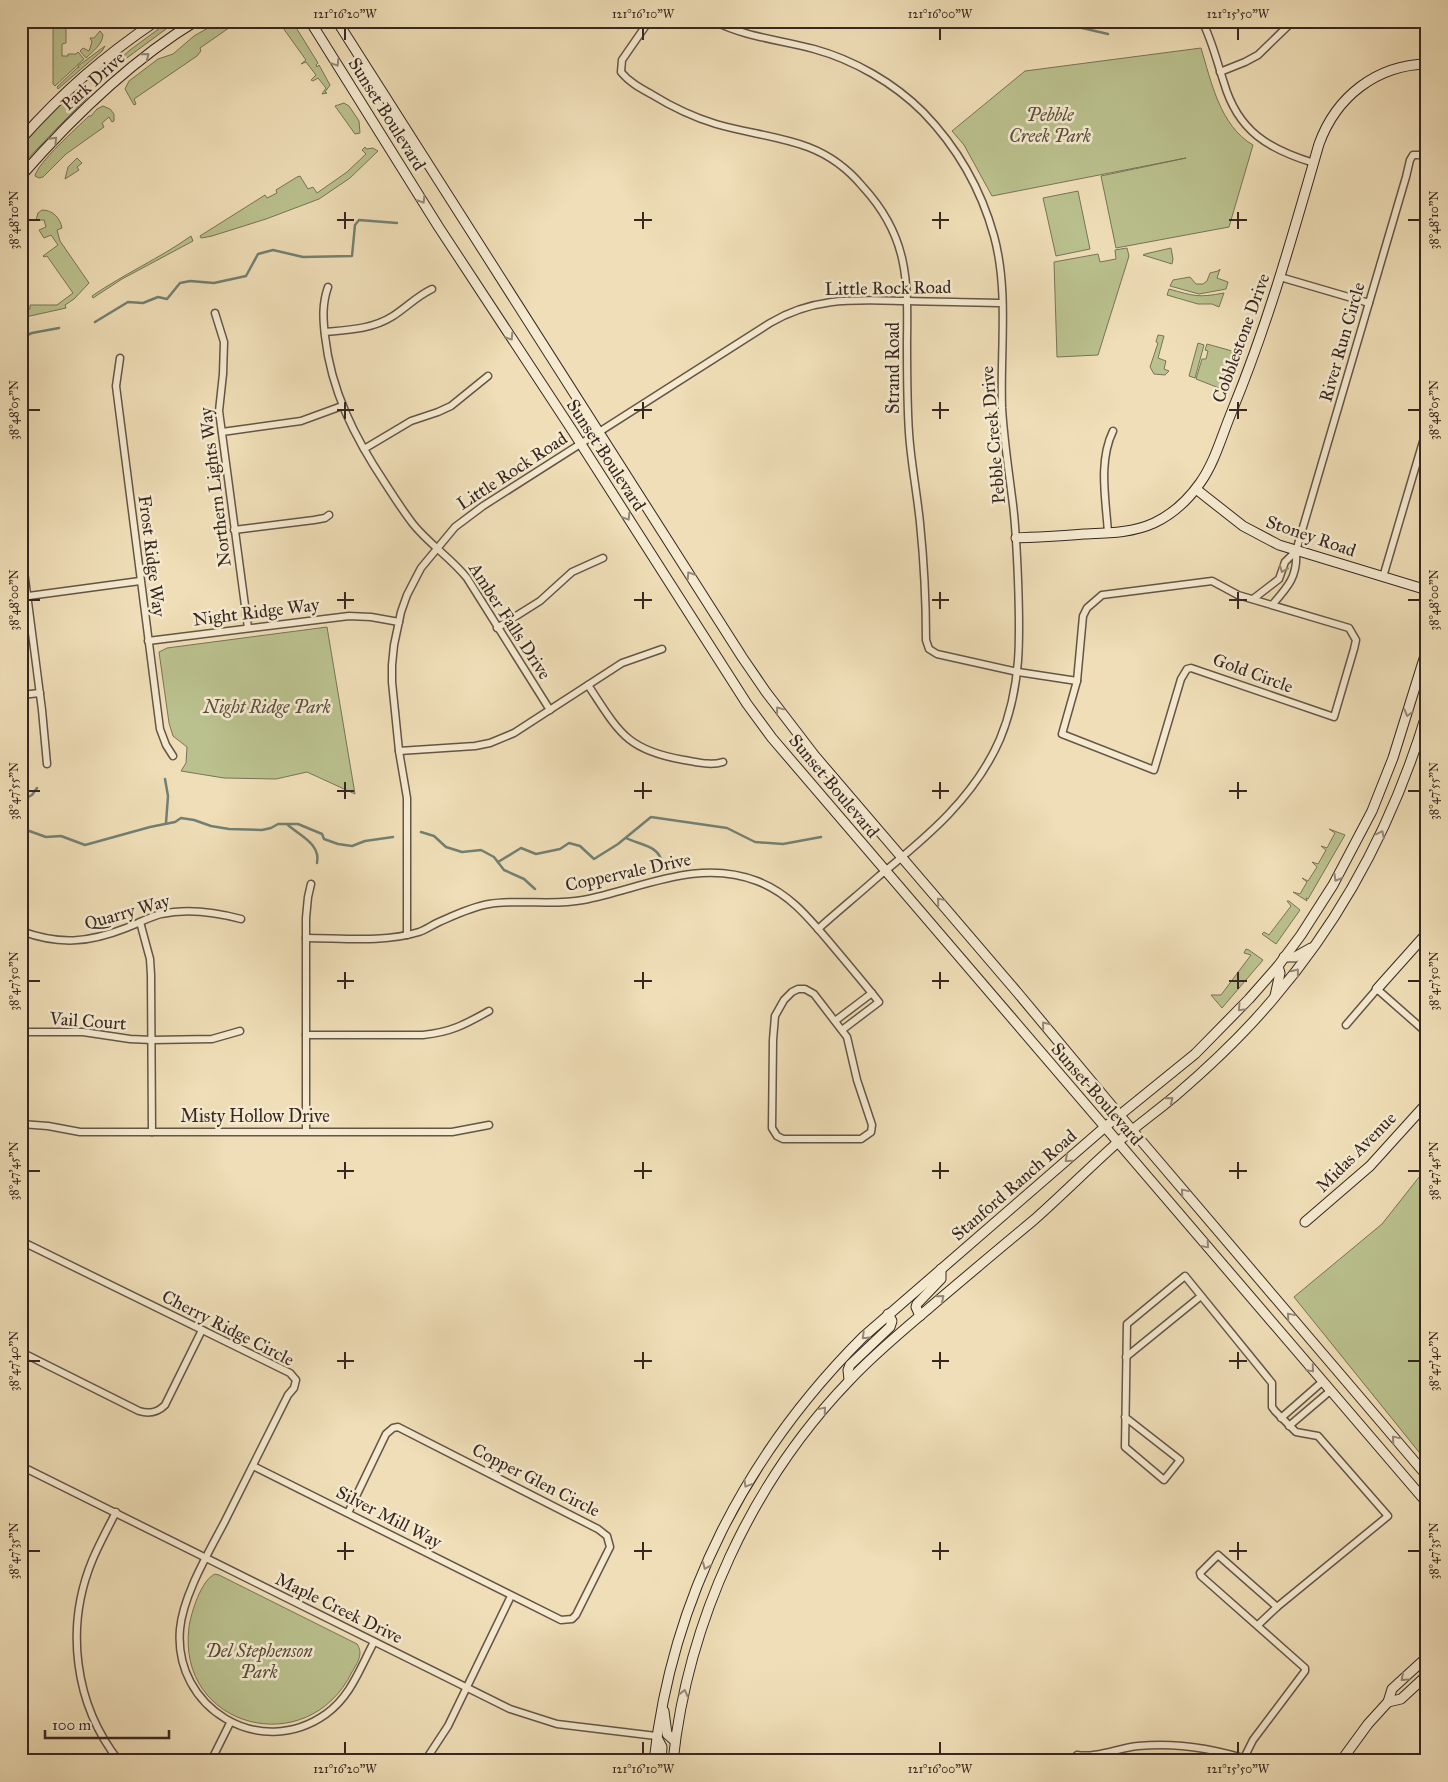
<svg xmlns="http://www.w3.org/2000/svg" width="1448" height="1782" font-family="'IM FELL Great Primer',serif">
	<rect width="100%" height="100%" fill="#efdeb7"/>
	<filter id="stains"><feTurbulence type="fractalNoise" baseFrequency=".004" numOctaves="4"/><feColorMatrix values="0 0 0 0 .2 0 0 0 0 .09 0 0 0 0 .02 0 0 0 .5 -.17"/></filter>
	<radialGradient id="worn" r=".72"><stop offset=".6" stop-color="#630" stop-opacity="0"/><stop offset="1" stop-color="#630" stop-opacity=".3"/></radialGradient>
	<g fill="#bac18e" stroke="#787458">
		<polygon points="53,21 66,21 66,43 62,44 62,56 68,56 68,54 76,54 78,52 84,59 55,86 53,84"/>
		<polygon points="220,21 239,21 200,48 201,51 197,56 134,99 136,104 134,105 125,89 129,81 158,59 173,54 194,36"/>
		<polygon points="278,21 292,21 318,63 316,65 317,67 319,65 330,85 325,92 327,93 322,94 326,88 318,78 313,81 311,80 316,75 306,62 301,64 306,60"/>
		<polygon points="164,25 166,29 116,66 114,64 130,50"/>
		<path d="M100,31L103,35C102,45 93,51 86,58L80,51L83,48L89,51L92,42L90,38H94Z"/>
		<polygon points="105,46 102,51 58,89 57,87 78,67 79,68 78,66"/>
		<path d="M1201,48C1211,81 1220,126 1253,145L1229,227L1116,248L1101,176L1186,158L992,196L964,145L952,131L1025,71Z"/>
		<polygon points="81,85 89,96 58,127 21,166 21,145 58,106"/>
		<polygon points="344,103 349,106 359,121 360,133 355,134 335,106"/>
		<path d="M103,106L110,109L114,114V121L112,122L109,117L102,123L104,127L66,154L43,177L39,178L35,176C38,162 77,128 89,116H91L97,109Z"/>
		<polygon points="365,147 366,149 373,148 378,151 350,178 319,199 266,219 212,236 201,238 200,236 265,195 267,198 277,193 276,190 297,177 300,176 308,189 313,187 317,193 347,172 366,154 362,150"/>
		<polygon points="77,158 82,163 77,167 79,170 65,179 68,167"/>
		<polygon points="1078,191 1090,249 1056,256 1043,198"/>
		<path d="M42,210C53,210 60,218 62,228L57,230L60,241L89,283L74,299L65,305L66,308L21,318V309H30V305H57L73,293L47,256L44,257L43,256L58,245L51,235L44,238L39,230L46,227L44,220H36L38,213Z"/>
		<path d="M191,236L193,241L122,279L93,298L92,296C124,274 160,258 191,236Z"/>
		<polygon points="1127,248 1129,256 1098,355 1057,357 1054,262 1098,254 1100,262 1116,259 1115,250"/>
		<polygon points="1171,248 1173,259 1172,264 1143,255 1145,254"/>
		<polygon points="1220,269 1217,278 1228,282 1226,289 1199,294 1170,286 1173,280 1190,277 1196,284 1203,284 1207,281 1210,273 1218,271"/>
		<path d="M1169,289C1194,296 1198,298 1224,293L1219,307L1212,304H1198L1167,295Z"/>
		<polygon points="1158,335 1164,336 1158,358 1166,361 1164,369 1169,371 1165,375 1154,374 1150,367 1158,343 1156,342"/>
		<polygon points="1198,343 1204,345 1195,378 1189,376"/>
		<polygon points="1207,344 1232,351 1219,388 1196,379 1202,359 1206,359 1208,351 1205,350"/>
		<polygon points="327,627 355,794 307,772 276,779 224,778 181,771 186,763 187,747 173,736 169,723 159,652 167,648"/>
		<polygon points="1329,829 1345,835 1308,899 1306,898 1307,901 1293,892 1300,894 1307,882 1302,878 1308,881 1317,867 1312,862 1318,864 1326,850 1321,846 1327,848 1335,833"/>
		<polygon points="1287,901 1289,901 1300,910 1276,944 1262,934 1264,932 1269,935 1291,906"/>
		<polygon points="1246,949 1249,950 1263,960 1222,1008 1211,995 1221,995 1251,955 1244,953"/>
		<polygon points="1427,1167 1427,1462 1294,1297 1382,1224"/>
		<path d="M215,1574L219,1575L357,1644C364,1654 357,1663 352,1672C308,1762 176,1728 189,1627C191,1613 201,1580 215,1574Z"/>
	</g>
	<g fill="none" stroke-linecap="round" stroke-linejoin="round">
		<g stroke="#728074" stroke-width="2.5">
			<polyline points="1052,21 1108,34"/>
			<polyline points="95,322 128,302 143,303 158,297 167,299 180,283 190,281 214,283 246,276 258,254 273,250 303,257 352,256 355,225 359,220 397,223"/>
			<polyline points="21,338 32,333 59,328"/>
			<polyline points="165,779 168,796 166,823"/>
			<polyline points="21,801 32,795 37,788"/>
			<path d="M288,825C300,836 321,844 317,863"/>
			<polyline points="21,828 46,837 61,836 85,845 150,827 175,822 181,818 194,820 211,826 229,829 262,830 271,828 278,824 298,824 322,834 324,839 338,844 352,846 365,841 393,837"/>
			<polyline points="421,832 434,836 446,847 462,852 481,850 494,857 504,870 524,879 535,889"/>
			<path d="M626,838C640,845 658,845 662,862"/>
			<polyline points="498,862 521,848 536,854 560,849 569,843 580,846 594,859 618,844 651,817 727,828 755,842 783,844 821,837"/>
		</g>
		<defs>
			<g id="street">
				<path d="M649,21L622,60L621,72C629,82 640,88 651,94C672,107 693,117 716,124C747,133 778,136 808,147C829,155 849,170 863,187C908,236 908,279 907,342C907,372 907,403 909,433C911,463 917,493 920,523C924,562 926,601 926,640L929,649L937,654L1018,672L1077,681"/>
				<path d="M714,21C745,37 781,40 814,49C854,60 894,83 923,112C957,147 981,189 994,236C1009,291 1000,351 1002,408C1004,441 1009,473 1013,505C1016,530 1017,555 1018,580C1020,636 1022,686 1000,739C975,797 927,837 879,876C859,894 838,911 818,929"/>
				<path d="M1202,21C1212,40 1217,62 1224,83C1238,131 1268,149 1314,163"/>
				<polyline points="1220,72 1245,62 1258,55 1293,21"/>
				<polyline points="1280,277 1369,303"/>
				<path d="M328,287C322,304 323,319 325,336C331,391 355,438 385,483C394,497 403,511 413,524C429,544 451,558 467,578L550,710"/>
				<polyline points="215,313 224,342 223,374 219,411 248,628"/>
				<path d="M325,332C348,330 373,329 393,316C407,307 417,296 432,289"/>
				<polyline points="120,358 116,386 160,729 166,745 173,756"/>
				<polyline points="222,432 301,421 342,406"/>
				<polyline points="364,449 411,421 438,412 451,406 488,376"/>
				<polyline points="234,530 314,520 325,518 329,515"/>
				<path d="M1108,533C1106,500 1098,462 1113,431"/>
				<polyline points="21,548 42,710 47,764"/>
				<polyline points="1296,551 1406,177 1410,160 1413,155 1419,155 1427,157"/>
				<polyline points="1383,577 1427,428"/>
				<polygon points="1212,581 1238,595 1349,628 1356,640 1354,649 1334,717 1191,668 1187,669 1181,679 1154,770 1062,734 1077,681 1083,616 1087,608 1102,595"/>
				<polyline points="21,597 140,581"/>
				<path d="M1253,599L1279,579L1285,562L1296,551C1298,576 1288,587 1272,605"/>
				<polyline points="497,628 540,601 572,572 603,558"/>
				<polyline points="148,641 349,616 371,617 399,622"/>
				<path d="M588,685C619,732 626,750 684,760C697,762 710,766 723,762"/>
				<polyline points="21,695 40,693"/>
				<polyline points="399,751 475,746 490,743 514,733 622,663 662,649"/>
				<polyline points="140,922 150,959 151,975 152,1132"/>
				<path d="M21,931C59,945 88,943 126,928C137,924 149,917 161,914C188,908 215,912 241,919"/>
				<path d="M407,935V798L399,751L392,682V665L394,645L401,612L407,595L421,568L455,527L483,506L770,323C815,296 857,300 907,301C939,302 971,302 1002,303"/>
				<path d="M306,938C342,938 383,943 419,932C426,930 432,925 439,922C455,915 471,907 489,904C520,899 552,906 583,900C641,889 697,858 757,881C789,893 809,918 831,944C847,963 863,982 879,1002L842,1030"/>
				<polygon points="798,989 805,989 814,994 847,1037 857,1080 872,1125 871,1132 861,1139 783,1139 777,1136 772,1128 773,1040 775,1016 784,1000 792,992"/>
				<polyline points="835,1021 872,993"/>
				<polyline points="1346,1025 1377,989 1427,1033"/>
				<polyline points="21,1032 83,1032 130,1039 152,1040 212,1039 240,1031"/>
				<path d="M306,1035H423C451,1032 464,1025 489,1011"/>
				<polyline points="21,1124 48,1126 80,1132 452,1132 489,1125"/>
				<polyline points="306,1131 306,918 308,897 311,884"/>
				<path d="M21,1241L290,1373L296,1380L294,1388L288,1395C267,1437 246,1479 225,1521C209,1552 183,1595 180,1629C173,1708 260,1761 326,1714C351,1696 360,1668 374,1642"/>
				<path d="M21,1352L139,1411C149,1414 157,1413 165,1405L202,1330"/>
				<polyline points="1126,1357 1201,1296"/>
				<polyline points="1125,1417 1180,1460 1164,1480 1125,1447 1127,1324 1185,1276 1272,1383 1272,1407 1275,1411 1296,1432 1318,1436 1388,1516 1277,1607 1258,1625"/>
				<polyline points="1281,1418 1322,1382"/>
				<polyline points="1289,1426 1330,1391"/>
				<polyline points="21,1466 510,1709 557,1724 656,1736"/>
				<polyline points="253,1466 561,1620 572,1619 576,1615 610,1547 607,1536 598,1529 398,1427 393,1428 386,1434 348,1513"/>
				<path d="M116,1512C108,1528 99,1544 92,1561C65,1627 74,1704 119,1761"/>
				<path d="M1077,1755C1097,1758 1118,1748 1138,1746C1177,1742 1216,1749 1253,1761"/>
				<polyline points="1244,1758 1253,1740 1305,1671 1305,1668 1201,1576 1200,1573 1218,1555 1277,1607"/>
				<polyline points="211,1761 230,1723"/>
				<polyline points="425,1761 448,1726 511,1596"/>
			</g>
			<g id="secondary">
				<polyline points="310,21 438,226 572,430 747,704 772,738 1427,1503"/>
				<polyline points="337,21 742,657 766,692 815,756 1017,992 1132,1130 1427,1476"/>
				<path d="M21,139C64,91 103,57 156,21"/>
				<path d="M21,176C71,119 130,61 196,21"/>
				<polyline points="1196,489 1243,526 1279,545 1427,590"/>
				<path d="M1016,538C1038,537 1061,536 1084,534C1108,533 1132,533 1154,523C1173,514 1188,500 1200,483C1215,462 1222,435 1232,411C1268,324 1293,234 1319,144C1336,97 1376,65 1427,64"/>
				<polyline points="1284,957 1295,957 1311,948"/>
				<polyline points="1377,989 1427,933"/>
				<polyline points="1275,996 1280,973 1278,966"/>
				<polyline points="1305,1222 1370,1166 1427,1103"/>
				<polyline points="920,1316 916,1307 917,1304 941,1279 941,1269"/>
				<polyline points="849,1380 848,1370 850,1365 890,1327 892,1321 888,1314"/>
				<polyline points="1388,1702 1401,1699 1427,1675"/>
				<polyline points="664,1711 667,1734 675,1741"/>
				<polyline points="656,1736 662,1747 661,1761"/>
				<path d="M654,1761C672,1597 747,1453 863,1337L1105,1127L1195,1054L1249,999L1278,966L1301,935L1333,885L1372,811L1393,758L1427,649"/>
				<path d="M673,1761C688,1621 751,1483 849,1381C873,1355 901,1332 928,1309C963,1279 999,1249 1035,1219C1063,1194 1090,1167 1118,1142C1136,1126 1156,1112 1175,1096C1210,1066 1244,1034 1274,998C1345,915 1396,816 1427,712"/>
				<polyline points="1341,1761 1368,1724 1388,1702 1392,1689 1427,1657"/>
			</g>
		</defs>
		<use href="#street" stroke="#655546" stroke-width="9"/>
		<use href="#secondary" stroke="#372721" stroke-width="11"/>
		<use href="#street" stroke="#f5ead0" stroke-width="6"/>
		<use href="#secondary" stroke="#f5ead0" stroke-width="9"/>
	</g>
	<defs><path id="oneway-chevron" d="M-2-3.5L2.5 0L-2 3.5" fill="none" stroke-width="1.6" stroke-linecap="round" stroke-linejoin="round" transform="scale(1.25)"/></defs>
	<g stroke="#968878">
		<use href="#oneway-chevron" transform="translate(146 56) rotate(-39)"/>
		<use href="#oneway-chevron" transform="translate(336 63) rotate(58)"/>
		<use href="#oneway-chevron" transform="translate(54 140) rotate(-46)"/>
		<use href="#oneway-chevron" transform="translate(422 200) rotate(58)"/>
		<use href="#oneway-chevron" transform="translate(510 337) rotate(57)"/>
		<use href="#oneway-chevron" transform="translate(627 517) rotate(58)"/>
		<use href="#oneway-chevron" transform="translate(1283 569) rotate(112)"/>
		<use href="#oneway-chevron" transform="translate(690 575) rotate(-123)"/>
		<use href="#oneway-chevron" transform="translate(779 710) rotate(-127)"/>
		<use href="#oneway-chevron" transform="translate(1408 713) rotate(106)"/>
		<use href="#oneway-chevron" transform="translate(1381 834) rotate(-64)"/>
		<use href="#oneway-chevron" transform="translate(1337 878) rotate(120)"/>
		<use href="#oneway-chevron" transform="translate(940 901) rotate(-130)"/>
		<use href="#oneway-chevron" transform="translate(1296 972) rotate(-52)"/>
		<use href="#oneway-chevron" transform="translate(1241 1008) rotate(133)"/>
		<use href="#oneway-chevron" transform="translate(1045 1025) rotate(-129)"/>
		<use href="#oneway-chevron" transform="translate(1170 1100) rotate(-39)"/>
		<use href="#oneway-chevron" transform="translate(1068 1159) rotate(139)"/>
		<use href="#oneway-chevron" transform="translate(1184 1192) rotate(-130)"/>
		<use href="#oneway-chevron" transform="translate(1206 1245) rotate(49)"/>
		<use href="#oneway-chevron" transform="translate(941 1298) rotate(-40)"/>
		<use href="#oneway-chevron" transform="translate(1290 1316) rotate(-130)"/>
		<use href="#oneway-chevron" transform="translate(865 1336) rotate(136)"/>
		<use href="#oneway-chevron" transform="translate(1311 1369) rotate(50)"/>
		<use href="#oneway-chevron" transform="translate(823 1410) rotate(-50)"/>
		<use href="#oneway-chevron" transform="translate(1395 1439) rotate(-130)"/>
		<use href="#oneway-chevron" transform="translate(747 1484) rotate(121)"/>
		<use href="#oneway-chevron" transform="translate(706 1566) rotate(113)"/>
		<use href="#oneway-chevron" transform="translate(1404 1678) rotate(138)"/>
		<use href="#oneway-chevron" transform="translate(684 1693) rotate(-76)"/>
	</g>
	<path fill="none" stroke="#372721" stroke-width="2" d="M345,28V40M643,28V40M940,28V40M1238,28V40M345,212V229M643,212V229M940,212V229M1238,212V229M28,220H40M337,220H354M634,220H652M932,220H949M1229,220H1247M1408,220H1420M345,402V419M643,402V419M940,402V419M1238,402V419M28,410H40M337,410H354M634,410H652M932,410H949M1229,410H1247M1408,410H1420M345,592V609M643,592V609M940,592V609M1238,592V609M28,600H40M337,600H354M634,600H652M932,600H949M1229,600H1247M1408,600H1420M345,782V799M643,782V799M940,782V799M1238,782V799M28,791H40M337,791H354M634,791H652M932,791H949M1229,791H1247M1408,791H1420M345,972V989M643,972V989M940,972V989M1238,972V989M28,981H40M337,981H354M634,981H652M932,981H949M1229,981H1247M1408,981H1420M345,1162V1179M643,1162V1179M940,1162V1179M1238,1162V1179M28,1171H40M337,1171H354M634,1171H652M932,1171H949M1229,1171H1247M1408,1171H1420M345,1352V1369M643,1352V1369M940,1352V1369M1238,1352V1369M28,1361H40M337,1361H354M634,1361H652M932,1361H949M1229,1361H1247M1408,1361H1420M345,1542V1560M643,1542V1560M940,1542V1560M1238,1542V1560M28,1551H40M337,1551H354M634,1551H652M932,1551H949M1229,1551H1247M1408,1551H1420M345,1742V1754M643,1742V1754M940,1742V1754M1238,1742V1754"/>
	<g text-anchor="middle" stroke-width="5" stroke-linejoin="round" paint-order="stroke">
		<g font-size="18" fill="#372721" stroke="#f5ead0">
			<text transform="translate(93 81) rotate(-42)" y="6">Park Drive</text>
			<text transform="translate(387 114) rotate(58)" y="6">Sunset Boulevard</text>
			<text transform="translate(888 288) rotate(-1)" y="6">Little Rock Road</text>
			<text transform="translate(1241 338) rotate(-70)" y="6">Cobblestone Drive</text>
			<text transform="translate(1342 342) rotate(-74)" y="6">River Run Circle</text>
			<text transform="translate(893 368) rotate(-90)" y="6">Strand Road</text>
			<text transform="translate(993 435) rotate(-95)" y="6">Pebble Creek Drive</text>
			<text transform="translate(606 455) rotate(57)" y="6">Sunset Boulevard</text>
			<text transform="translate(512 471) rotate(-33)" y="6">Little Rock Road</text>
			<text transform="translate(215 487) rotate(-97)" y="6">Northern Lights Way</text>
			<text transform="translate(1311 536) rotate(19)" y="6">Stoney Road</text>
			<text transform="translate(152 556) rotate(83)" y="6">Frost Ridge Way</text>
			<text transform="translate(256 612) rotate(-7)" y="6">Night Ridge Way</text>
			<text transform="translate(510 621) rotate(57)" y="6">Amber Falls Drive</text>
			<text transform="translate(1253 673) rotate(20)" y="6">Gold Circle</text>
			<text transform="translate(834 786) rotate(50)" y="6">Sunset Boulevard</text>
			<text transform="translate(628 872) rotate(-12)" y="6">Coppervale Drive</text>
			<text transform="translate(127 912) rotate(-16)" y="6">Quarry Way</text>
			<text transform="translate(88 1021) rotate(4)" y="6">Vail Court</text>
			<text transform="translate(1097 1094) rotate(49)" y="6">Sunset Boulevard</text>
			<text x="255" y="1122">Misty Hollow Drive</text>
			<text transform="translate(1356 1152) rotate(-45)" y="6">Midas Avenue</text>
			<text transform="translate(1014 1185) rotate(-41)" y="6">Stanford Ranch Road</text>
			<text transform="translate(228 1328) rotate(27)" y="6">Cherry Ridge Circle</text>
			<text transform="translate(536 1480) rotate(27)" y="6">Copper Glen Circle</text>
			<text transform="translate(389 1517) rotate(27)" y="6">Silver Mill Way</text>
			<text transform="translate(339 1608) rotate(26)" y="6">Maple Creek Drive</text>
		</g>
		<g font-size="18" font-style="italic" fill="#584e3c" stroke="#f5ead0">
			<text x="1050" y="121">Pebble<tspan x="1050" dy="21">Creek Park</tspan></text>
			<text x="267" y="713">Night Ridge Park</text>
			<text x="259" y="1657">Del Stephenson<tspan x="259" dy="21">Park</tspan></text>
		</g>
	</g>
	<rect width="1448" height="1782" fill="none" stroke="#efdeb7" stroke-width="55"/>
	<path d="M45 1730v8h124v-8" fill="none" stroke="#372721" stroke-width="2.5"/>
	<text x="52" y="1730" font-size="15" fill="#372721" stroke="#f5ead0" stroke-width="4" paint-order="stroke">100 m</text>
	<rect x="28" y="28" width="1392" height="1726" fill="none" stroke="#372721" stroke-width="2"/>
	<g font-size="12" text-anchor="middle" fill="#372721">
		<text x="345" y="18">121°16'20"W</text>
		<text x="643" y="18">121°16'10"W</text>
		<text x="940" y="18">121°16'00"W</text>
		<text x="1238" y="18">121°15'50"W</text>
		<text transform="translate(14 220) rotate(-90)" y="4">38°48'10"N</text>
		<text transform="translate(1434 220) rotate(-90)" y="4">38°48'10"N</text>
		<text transform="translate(14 410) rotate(-90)" y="4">38°48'05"N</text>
		<text transform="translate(1434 410) rotate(-90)" y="4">38°48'05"N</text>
		<text transform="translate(14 600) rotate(-90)" y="4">38°48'00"N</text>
		<text transform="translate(1434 600) rotate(-90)" y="4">38°48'00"N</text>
		<text transform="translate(14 791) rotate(-90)" y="4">38°47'55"N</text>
		<text transform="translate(1434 791) rotate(-90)" y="4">38°47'55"N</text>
		<text transform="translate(14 981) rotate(-90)" y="4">38°47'50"N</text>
		<text transform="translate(1434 981) rotate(-90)" y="4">38°47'50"N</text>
		<text transform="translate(14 1171) rotate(-90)" y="4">38°47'45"N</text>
		<text transform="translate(1434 1171) rotate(-90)" y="4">38°47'45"N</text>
		<text transform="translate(14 1361) rotate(-90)" y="4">38°47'40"N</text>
		<text transform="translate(1434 1361) rotate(-90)" y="4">38°47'40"N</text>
		<text transform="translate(14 1551) rotate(-90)" y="4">38°47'35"N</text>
		<text transform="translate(1434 1551) rotate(-90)" y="4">38°47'35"N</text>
		<text x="345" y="1773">121°16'20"W</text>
		<text x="643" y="1773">121°16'10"W</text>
		<text x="940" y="1773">121°16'00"W</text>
		<text x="1238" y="1773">121°15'50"W</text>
	</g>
	<rect width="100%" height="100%" filter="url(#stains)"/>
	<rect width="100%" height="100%" fill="url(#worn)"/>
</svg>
